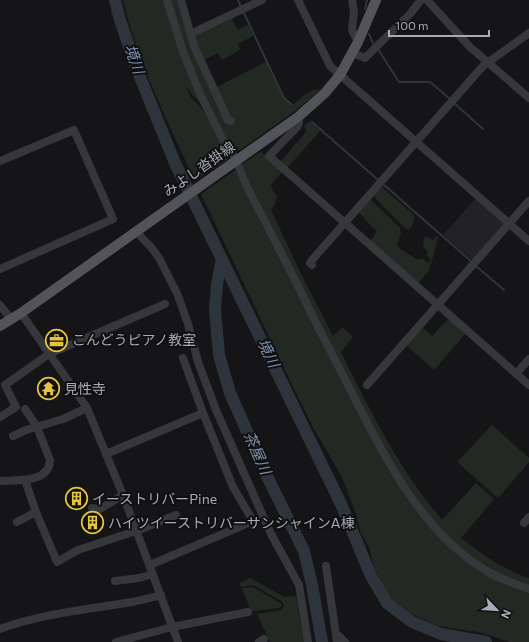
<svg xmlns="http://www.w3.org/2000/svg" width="529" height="642" font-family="Commissioner,'Noto Sans JP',sans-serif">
	<rect width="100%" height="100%" fill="#151517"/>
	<polygon fill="#222124" points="476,198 505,224 474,261 443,235"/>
	<g fill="#222923">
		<path d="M123,0H164L204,108L186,87L190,96L210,118L231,157L195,181C168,122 138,63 123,0Z"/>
		<path d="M169,0H180L215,88L266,62L284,99L291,106C299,101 309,88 320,90L295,111L240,150L237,149L229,144L193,73Z"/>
		<polygon points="231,17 238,30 248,25 253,36 238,44 240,50 222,60 218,53 202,61 194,34"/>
		<polygon points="309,121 320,131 287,168 280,162 307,131 304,126"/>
		<path d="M261,152L283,171C279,176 275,179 271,185L273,191L277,196L275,204L271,210L301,274L333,336L342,327L353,337L341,352C370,410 399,470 442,520L476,483L494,499L461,538C482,554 503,570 529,578V588L485,568L449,539L421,508L387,457L250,188L242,164Z"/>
		<polygon points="237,169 384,458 456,551 529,591 529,642 510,642 478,632 438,626 420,618 410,613 391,598 385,590 375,570 369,547 360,531 356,514 342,477 314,429 296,393 201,194"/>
		<polygon points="381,187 383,188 415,216 412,226 408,230 405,228 376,199 374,195"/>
		<polygon points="368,200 371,200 400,228 401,233 397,244 399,248 418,260 422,258 428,263 431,260 427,255 428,252 423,246 425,236 433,240 436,236 438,237 438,239 429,270 419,283 370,242 377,231 364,219 364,217 359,213"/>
		<polygon points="449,318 466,333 434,370 407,346 422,327 432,336"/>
		<polygon points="492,425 529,458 529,462 498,498 457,462"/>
		<polygon points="250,578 284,597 296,596 304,642 270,642 257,614 282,610 284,604 281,601 253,585 241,587 239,583"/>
		<polygon points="253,587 282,604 280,608 251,611 242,588"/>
	</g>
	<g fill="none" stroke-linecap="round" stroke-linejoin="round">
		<g stroke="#2e343c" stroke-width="2">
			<polyline points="238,0 241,7"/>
			<polyline points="365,9 367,0"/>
			<polyline points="243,11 284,98 292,105"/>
			<polyline points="369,34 374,45"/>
			<polyline points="378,49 399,82 430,82 450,99"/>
			<polyline points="454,103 483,129"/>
			<polyline points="312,122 377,179"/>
			<polyline points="383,184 472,262"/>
			<polyline points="476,266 504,290"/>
		</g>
		<g stroke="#2e343c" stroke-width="12">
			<polyline points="115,0 120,20 136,67 175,163 341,504 371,576 387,603 412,622 441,634 486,642"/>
			<polyline points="222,259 217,284 215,309 219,355 230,393 265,472 304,551 312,585 322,642"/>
		</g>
		<g stroke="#36373b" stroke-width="8">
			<path d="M167,0L183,52L201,96L224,142L236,160L247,187C271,233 295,279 317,325C330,350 343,375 356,401C388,463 423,532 485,570C498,578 514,584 529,589"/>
			<polyline points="181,0 194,46 223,109 228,120 231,121"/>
			<polyline points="298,0 330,66 529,241"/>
			<polyline points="352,0 354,11 352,30 358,42"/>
			<polyline points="427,0 470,47 529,98"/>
			<polyline points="190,34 262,0"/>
			<polyline points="352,53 365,58 410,14 421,0"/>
			<polyline points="298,117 299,123 297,127 269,156 529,385"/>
			<polyline points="0,161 74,130 113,219 0,269"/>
			<polyline points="137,231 142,238 151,247 159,258 177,293 188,324 198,362 216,410 271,534 299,585 308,642"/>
			<polyline points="312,265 310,263 312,260 483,66 529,33"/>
			<polyline points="0,305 11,319"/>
			<polyline points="21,313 87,408 123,495 178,642"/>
			<polyline points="516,374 529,359"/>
			<polyline points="367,385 529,201"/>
			<polyline points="0,417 16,407 5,385 49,354 165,304"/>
			<polyline points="13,436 26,430 63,419 87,408"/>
			<polyline points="106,454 203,413"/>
			<polyline points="25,480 36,512 57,562 78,550 136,531 176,515"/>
			<path d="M0,481C16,480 50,483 50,460L37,427L25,409"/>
			<polyline points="92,508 100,509 123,495"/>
			<polyline points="17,522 36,512"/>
			<polyline points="524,523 529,517"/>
			<polyline points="150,565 253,521 233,487 203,413 183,358"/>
			<polyline points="326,566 337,642"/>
			<polyline points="115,581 139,578 153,574"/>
			<path d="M0,629C41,614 83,610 126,603C138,601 149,598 161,595"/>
			<polyline points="336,633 345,642"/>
			<polyline points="116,642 172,627 248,612"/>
			<polyline points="259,642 264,639"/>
		</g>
		<polyline stroke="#53535a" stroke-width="10" points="0,326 21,313 298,117 325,93 340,75 358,42 376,0"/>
	</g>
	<defs>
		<symbol id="office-ring" viewBox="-11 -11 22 22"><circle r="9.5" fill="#101012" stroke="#e4c340" stroke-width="1.5"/><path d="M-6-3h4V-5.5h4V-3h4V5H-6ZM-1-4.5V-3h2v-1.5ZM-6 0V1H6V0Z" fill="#e4c340"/></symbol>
		<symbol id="temple-ring" viewBox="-11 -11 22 22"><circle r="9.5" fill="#101012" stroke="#e4c340" stroke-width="1.5"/><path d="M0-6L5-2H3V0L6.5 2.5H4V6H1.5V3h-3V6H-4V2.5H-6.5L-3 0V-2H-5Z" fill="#e4c340"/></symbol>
		<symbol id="building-ring" viewBox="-11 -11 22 22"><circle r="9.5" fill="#101012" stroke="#e4c340" stroke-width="1.5"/><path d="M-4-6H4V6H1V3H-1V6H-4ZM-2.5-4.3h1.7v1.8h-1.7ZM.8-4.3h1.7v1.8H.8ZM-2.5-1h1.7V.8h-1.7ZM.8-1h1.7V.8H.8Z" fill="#e4c340"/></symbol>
	</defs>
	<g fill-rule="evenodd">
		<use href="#office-ring" x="44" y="328" width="25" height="25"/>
		<use href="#temple-ring" x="36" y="376" width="25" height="25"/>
		<use href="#building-ring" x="64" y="486" width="25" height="25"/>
		<use href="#building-ring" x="80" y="510" width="25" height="25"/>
	</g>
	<g text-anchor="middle" stroke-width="4" stroke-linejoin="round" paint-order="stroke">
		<g font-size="14" fill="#a8aab6" stroke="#101012">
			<text transform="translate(199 169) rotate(-35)" y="5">みよし沓掛線</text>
		</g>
		<g font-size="14" fill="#a8aab6" stroke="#101012" text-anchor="start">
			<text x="72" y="345">こんどうピアノ教室</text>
			<text x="64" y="394">見性寺</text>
			<text x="92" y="504">イーストリバーPine</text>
			<text x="108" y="528">ハイツイーストリバーサンシャインA棟</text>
		</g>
		<g font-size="15" font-style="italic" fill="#8193ae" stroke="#101012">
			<text transform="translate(134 59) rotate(71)" y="5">境川</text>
			<text transform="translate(268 353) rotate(64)" y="5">境川</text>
			<text transform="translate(257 453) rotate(66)" y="5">茶屋川</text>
		</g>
	</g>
	<g transform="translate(497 610) rotate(115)" stroke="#101012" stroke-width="3" paint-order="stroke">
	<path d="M0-3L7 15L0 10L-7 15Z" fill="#a8aab6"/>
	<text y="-6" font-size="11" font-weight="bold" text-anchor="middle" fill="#a8aab6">N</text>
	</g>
	<path d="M389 30v6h100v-6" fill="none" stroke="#a8aab6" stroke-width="2"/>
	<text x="395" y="30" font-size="12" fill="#a8aab6" stroke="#101012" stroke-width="3" paint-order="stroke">100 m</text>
</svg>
